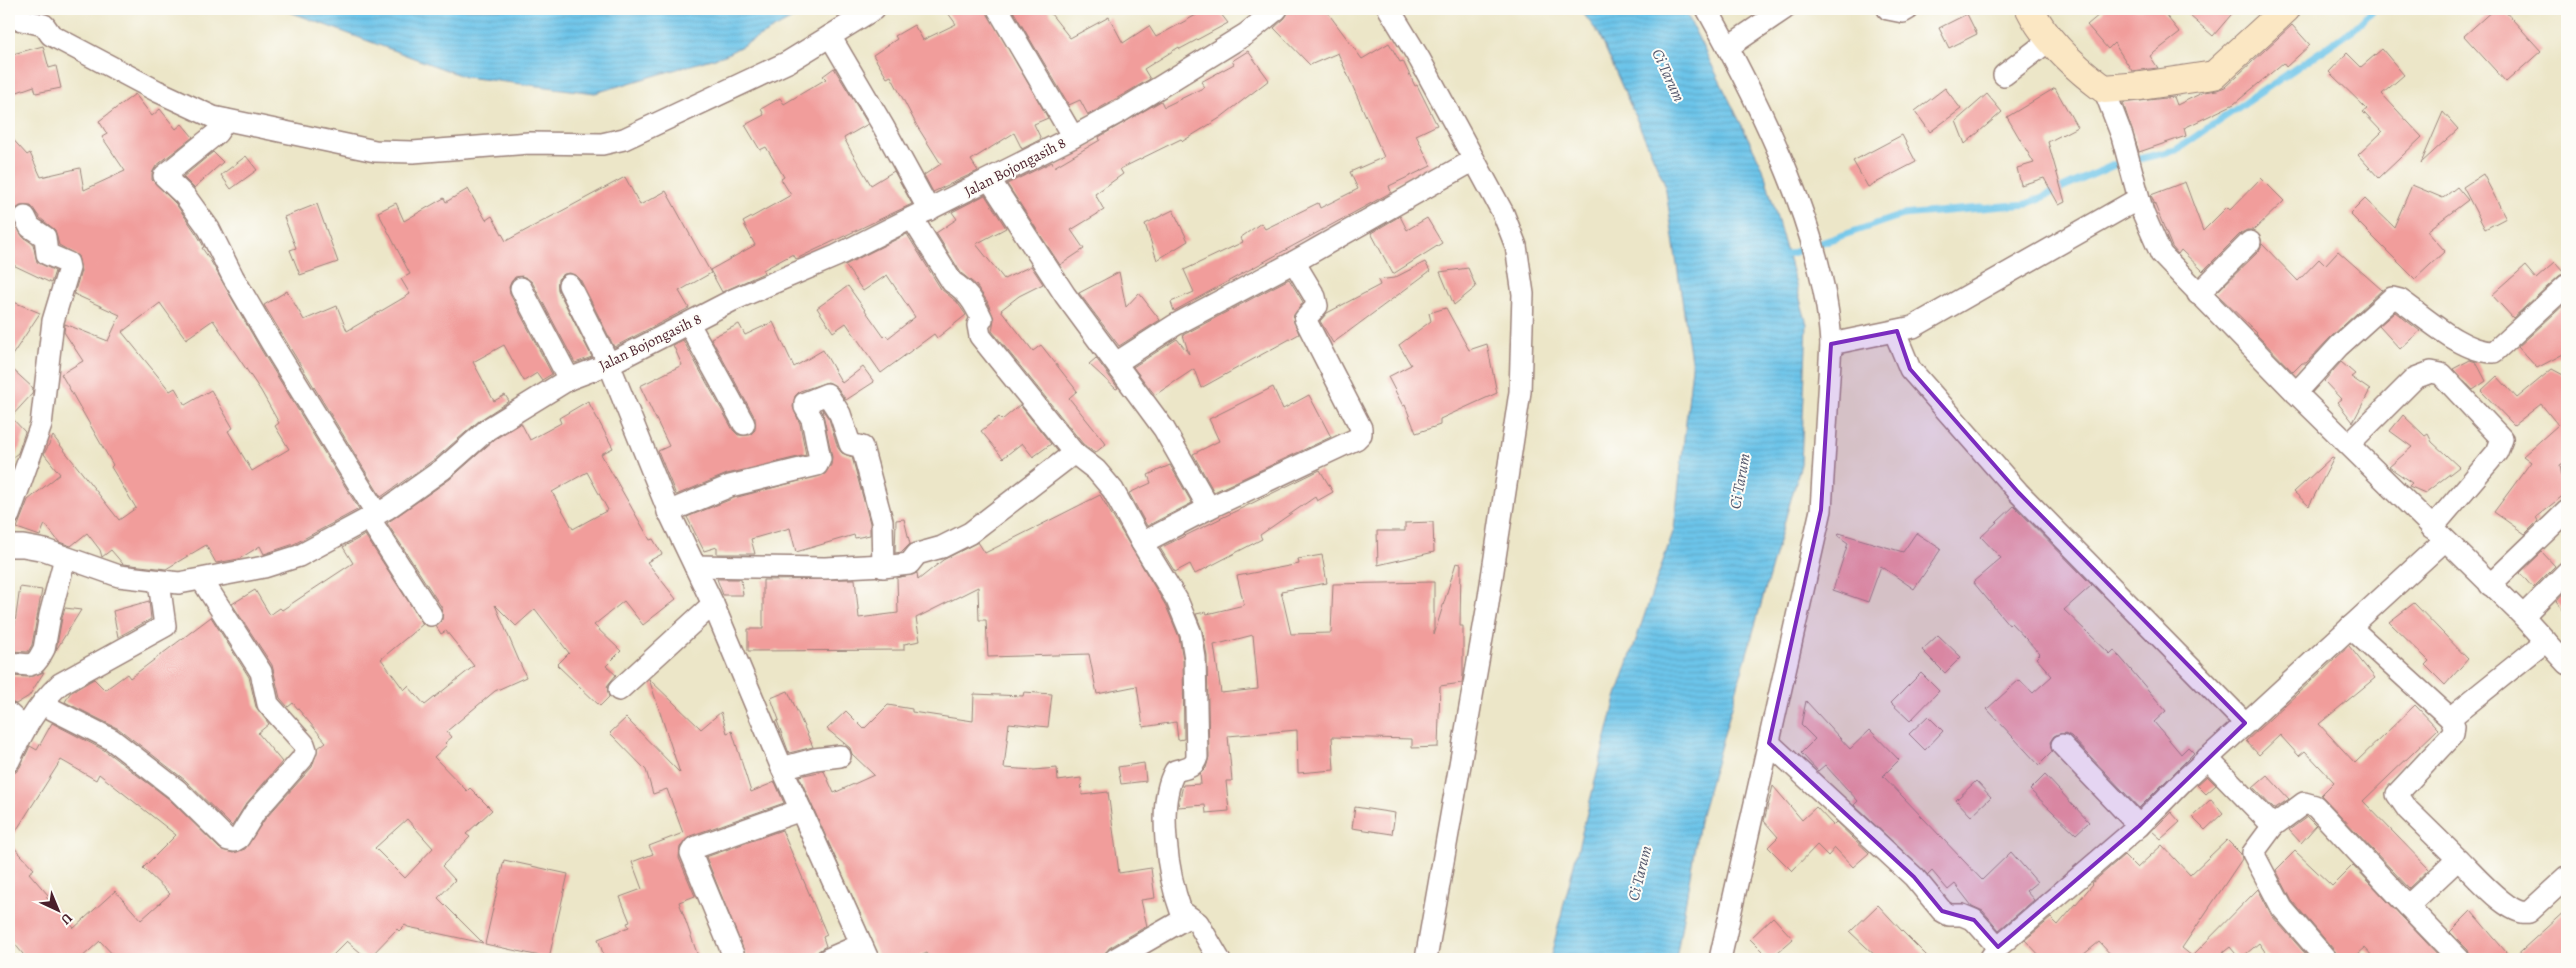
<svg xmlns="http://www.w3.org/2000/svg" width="2576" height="968" font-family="Alegreya,serif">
	<defs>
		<pattern id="water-rules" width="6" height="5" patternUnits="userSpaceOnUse" patternTransform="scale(1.25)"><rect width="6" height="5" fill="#6cc4e9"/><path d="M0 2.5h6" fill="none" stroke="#5fa8c8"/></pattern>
	</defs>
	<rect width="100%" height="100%" fill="#fdfcf7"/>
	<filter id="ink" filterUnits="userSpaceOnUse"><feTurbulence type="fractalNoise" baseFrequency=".02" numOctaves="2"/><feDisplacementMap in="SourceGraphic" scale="10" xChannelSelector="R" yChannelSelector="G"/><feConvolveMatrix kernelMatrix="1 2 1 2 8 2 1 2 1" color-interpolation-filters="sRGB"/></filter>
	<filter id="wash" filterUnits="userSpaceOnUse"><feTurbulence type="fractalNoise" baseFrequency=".0096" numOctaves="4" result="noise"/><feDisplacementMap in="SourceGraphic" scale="20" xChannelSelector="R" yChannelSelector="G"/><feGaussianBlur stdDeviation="1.12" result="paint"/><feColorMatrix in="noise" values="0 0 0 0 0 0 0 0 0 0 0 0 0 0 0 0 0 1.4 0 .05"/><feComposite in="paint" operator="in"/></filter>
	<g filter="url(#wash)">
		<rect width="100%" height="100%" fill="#ece6c8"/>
		<g fill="url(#water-rules)" stroke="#5b728a">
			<polygon points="282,9 811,9 725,55 595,93 465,77"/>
			<polygon points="1580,9 1684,9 1763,168 1807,324 1801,464 1699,822 1676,959 1550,959 1616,698 1674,529 1692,367 1665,184 1599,34"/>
		</g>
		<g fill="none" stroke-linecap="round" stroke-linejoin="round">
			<polyline stroke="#6cc4e9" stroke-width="7" points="1780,257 1902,215 2027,204 2114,165 2176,150 2355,28 2374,9"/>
		</g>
		<g id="blocks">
			<g fill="#f19d9b" fill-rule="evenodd">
				<polygon points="945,9 986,9 1048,118 1034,124 1041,139 1022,149 1014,133 971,160 978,171 933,192 924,175 941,164 917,126 891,76 887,78 873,55 897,39 895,36 914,25 923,40 956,24"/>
				<polygon points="1012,9 1047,9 1070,38 1109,17 1123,43 1149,26 1156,37 1207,9 1217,9 1228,23 1180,49 1179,47 1144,69 1150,79 1088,115 1080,100 1069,105"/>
				<polygon points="1289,9 1325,9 1362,59 1389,43 1400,62 1403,61 1415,86 1417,85 1437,125 1416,135 1431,166 1389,186 1391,192 1388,194 1174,311 1171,302 1194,292 1184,270 1243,242 1240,238 1261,223 1265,229 1318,203 1320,208 1358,189 1350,172 1384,157 1338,53 1310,65 1274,28 1285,18"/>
				<polygon points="2106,9 2161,9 2180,33 2150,56 2158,68 2132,71 2114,43 2108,49 2087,25"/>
				<polygon points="2182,9 2236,9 2213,36"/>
				<polygon points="2494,9 2503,9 2541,51 2506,82 2464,36"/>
				<polygon points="1967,14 1977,34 1949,48 1939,28"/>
				<polygon points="2292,25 2310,45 2286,67 2283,63 2234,104 2184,128 2186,136 2139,152 2123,103 2174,97 2177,105 2204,92 2217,90 2225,87"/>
				<polygon points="43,46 49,68 56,66 61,88 36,93 34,86 9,95 9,55"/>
				<polygon points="2382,49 2404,75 2382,94 2422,137 2379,178 2358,155 2382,132 2363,112 2367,109 2329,72 2347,53 2361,67"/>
				<polygon points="1248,51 1269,80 1220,118 1183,141 1181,139 1120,169 1123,174 1095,194 1104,210 1071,230 1084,249 1060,265 1007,184 1052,162 1054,167 1100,140 1099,137 1161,101 1164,107 1205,87 1201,82 1234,64 1232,61"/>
				<polygon points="834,68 868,124 844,138 852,153 871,185 894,171 912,204 796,259 793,254 763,270 764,273 722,292 710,270 755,245 743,222 791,195 781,179 784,177 766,147 760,150 745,125 764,115 761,109 780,98 784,104 826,79 823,76"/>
				<polygon points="1945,88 1961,109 1930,132 1915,111"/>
				<polygon points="2055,88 2077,127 2048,142 2065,202 2059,205 2044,178 2021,185 2017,168 2034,163 2007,117"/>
				<path d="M135,94L152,116L160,109L176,129L182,124L193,137L156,166L152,173V180L176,204L198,236L204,247L202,248L209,258L260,348L359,509L294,544L264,554L260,546L239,559L216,563L206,545L166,569L123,564L111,550L102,557L100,550L87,533L71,546L59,542L45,524L40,536L17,528L28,500L60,474L44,454L53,436L119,520L136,508L111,467L113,465L61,374L83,361L64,332L65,324L108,341L120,315L74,294L81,271L78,256L59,245L55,230L40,218L31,206H20L15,210L14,222L23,237L33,244L37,262L55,271L51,283L9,263V135L27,155L30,153L41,177L80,168L84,190L125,171L102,137L107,134L99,121ZM160,303L186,339L213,320L261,391L279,423L275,426L289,449L252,471L228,431L233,428L211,390L185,405L175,388L170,391L122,332Z"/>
				<polygon points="1987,94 2002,112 1965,144 1956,121"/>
				<polygon points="2443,112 2458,129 2421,163"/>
				<polygon points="1902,135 1916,162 1868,187 1853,161"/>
				<polygon points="213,152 223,162 194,188 183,177"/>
				<polygon points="246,156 257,170 231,189 221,175"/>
				<polygon points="2483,174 2506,218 2485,229 2463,187"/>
				<polygon points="625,177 640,205 666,191 711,273 679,291 689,308 614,347 580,279 570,273 564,274 558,279 558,290 592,357 575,363 532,282 522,276 515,277 509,287 510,294 552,374 542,380 537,373 524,381 504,345 473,362 494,401 505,395 509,401 480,420 435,459 381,497 264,305 287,291 304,320 337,306 347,331 410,294 401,279 410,274 378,212 396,203 404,221 444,198 446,202 468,189 486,220 492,216 506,241"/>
				<polygon points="2261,178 2284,201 2254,230 2247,230 2241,233 2203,271 2181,250 2178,254 2172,247 2151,195 2185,182 2203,231 2227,207 2230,210"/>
				<polygon points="2412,185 2443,198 2457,187 2468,200 2427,231 2445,251 2415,279 2350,214 2365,199 2394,227"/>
				<polygon points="985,195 1006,228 976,244 1004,279 1031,266 1043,284 1019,296 1001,310 1033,351 1041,345 1077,391 1069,398 1106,444 1095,453 1083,444 992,331 994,319 987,301 976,285 961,273 936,233 957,219 952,212"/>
				<polygon points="317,204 338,262 300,275 290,250 296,248 284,217"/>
				<polygon points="1173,210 1188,241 1157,260 1145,224"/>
				<polygon points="1400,216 1407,230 1427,218 1442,243 1393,274 1371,233"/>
				<polygon points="907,234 941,289 957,302 966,315 937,338 934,334 881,373 846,323 833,332 817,308 848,286 884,337 886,335 888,338 915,317 887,275 863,291 845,265"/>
				<polygon points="2262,244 2298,281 2319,259 2325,265 2338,251 2382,290 2331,337 2306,363 2302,363 2293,372 2256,334 2257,333 2216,293 2259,251"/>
				<polygon points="1425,262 1430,271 1333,343 1320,321 1327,313 1380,285 1378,280 1394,278"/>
				<polygon points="2555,262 2565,273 2559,276 2513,318 2492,295 2525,266 2536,279"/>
				<polygon points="1468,268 1476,287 1454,305 1440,272"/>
				<polygon points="1119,272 1126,307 1139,293 1160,320 1119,346 1079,293"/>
				<polygon points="1289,279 1303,302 1293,317 1299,334 1201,388 1194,369 1155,395 1133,367 1177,339 1189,354 1183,335"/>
				<polygon points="9,300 40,313 9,360"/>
				<polygon points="2567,302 2567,352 2537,368 2518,347"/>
				<polygon points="1446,308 1469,350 1487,344 1497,393 1440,419 1440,425 1416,433 1405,405 1403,406 1388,377 1411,365 1399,345 1431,321 1429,313"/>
				<polygon points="2395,312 2420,331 2400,349 2379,326"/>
				<polygon points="773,322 794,367 823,350 842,383 863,367 874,382 846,400 837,387 828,382 800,391 795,396 793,407 800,424 806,455 727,474 676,495 658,451 669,446 640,386 682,365 673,345 683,340 733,430 738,435 750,435 755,430 755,418 711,338 739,324 745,335"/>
				<polygon points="1096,358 1118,388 1116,389 1089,364"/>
				<polygon points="2470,360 2476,362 2486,381 2473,390 2453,369"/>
				<polygon points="2341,362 2355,374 2351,377 2370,390 2353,422 2337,402 2341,399 2324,381"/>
				<polygon points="9,366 33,388 32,394 11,417 25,432 18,453 9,460"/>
				<polygon points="2552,369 2567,377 2567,461 2560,465 2565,494 2536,517 2538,521 2525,534 2494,512 2531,462 2523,456 2558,425 2541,404 2514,425 2481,391 2497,376 2517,398"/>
				<polygon points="1273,387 1283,409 1309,395 1331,437 1214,492 1193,454 1219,441 1209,419"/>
				<path d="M588,401L613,448L601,454L650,540L653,539L662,554L647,562L676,599L643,625L624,601L594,625L621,651L606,666L616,675L607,686L609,697L600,706L557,665L569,653L535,609L516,626L495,605L526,677L495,691L447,731L452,737L445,743L447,745L434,757L467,791L470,788L492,810L466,834L470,837L442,866L455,880L438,898L483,943L408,927L405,925L399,931L397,929L368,959L347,941L329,959H117L100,941L80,959H27L9,937V773L16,772L20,767L30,746L37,750L52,723L104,750L169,799L220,849L233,853L245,849L265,819L312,767L318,748L326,742L293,703L288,707L280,698L272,665L232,604L255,590L270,615L280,608L282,610L353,563L343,547L365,535L423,624L381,659L404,690L408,686L425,705L474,666L446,631L441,634L436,626L442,620V608L387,523L450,479L495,439L521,423L530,440L561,423L559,418ZM587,472L608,510L573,529L552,492ZM61,760L96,780L99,774L176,835L143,868L170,894L141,920L115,891L74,928L46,897L48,895L29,873L34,869L9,842ZM407,819L433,848L405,878L375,848Z"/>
				<polygon points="1020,405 1051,444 1033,457 1022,443 1003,458 981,431 999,417 1002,420"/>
				<polygon points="822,409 829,419 838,448 842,453 852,457 870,523 870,535 855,538 854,535 796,552 790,528 751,539 755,554 717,554 717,547 704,551 687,517 734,498 825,474 831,465 832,457"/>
				<polygon points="2403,415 2425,436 2428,434 2432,442 2459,467 2425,493 2409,486 2412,483 2389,467 2412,447 2390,431"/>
				<polygon points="2332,457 2334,458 2309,506 2294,492"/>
				<polygon points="1170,465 1192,503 1147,526 1129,493 1151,483 1148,475"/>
				<polygon points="1320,470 1333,492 1317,501 1315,497 1260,535 1262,539 1195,574 1190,564 1175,572 1160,548"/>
				<polygon points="1100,495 1166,606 1179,637 1183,659 1184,739 1178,740 1176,722 1143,727 1137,686 1097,694 1089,654 988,657 986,620 979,620 978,587 916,618 920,641 904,644 904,650 748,651 748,629 763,629 763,580 855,579 859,618 898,613 897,578 917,573 918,580 943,560 978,542 985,553"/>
				<polygon points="2014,506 2092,585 2064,610 2110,654 2114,650 2166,711 2154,722 2181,754 2188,747 2194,753 2139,808 2071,736 2065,733 2054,736 2050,742 2052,752 2039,765 1987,709 2019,680 2033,693 2052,676 2036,658 2040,654 2011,623 2009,625 1973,582 2001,558 1981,537"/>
				<polygon points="904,519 910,544 902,552 895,553 896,520"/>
				<polygon points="1433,522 1434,552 1378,565 1377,531 1405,531 1405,523"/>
				<polygon points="1839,533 1903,552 1916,533 1941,549 1914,589 1881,566 1868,602 1833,590 1848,543 1838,536"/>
				<polygon points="2542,552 2555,566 2533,588 2520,573"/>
				<path d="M1322,555L1327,583L1281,591L1291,634L1331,633L1333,584L1434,582V635L1456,563L1461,564L1460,626H1463V675L1462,683L1440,686L1438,747L1412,748V739L1332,737L1334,770L1298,773L1297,730L1228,736L1232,781H1226L1229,811L1206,813L1205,805L1178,807L1183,785L1201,784L1200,774L1206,768L1209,757L1207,656L1203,632L1196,614L1206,612L1207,614L1244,605L1237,576L1299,564L1298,559ZM1253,635L1258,689L1221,693L1214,645Z"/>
				<polygon points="717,579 741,579 743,595 723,595"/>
				<polygon points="20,587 42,590 32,645 28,652 11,651"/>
				<polygon points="2567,589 2567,614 2556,601"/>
				<polygon points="149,601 151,619 118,637 113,611"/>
				<polygon points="2414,603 2468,659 2445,685 2425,665 2429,661 2389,622"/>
				<polygon points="65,608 81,610 56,650 62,618"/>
				<polygon points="211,617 249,677 256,707 269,724 258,733 282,762 246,804 232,826 185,780 119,729 65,702 70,693 94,679 105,690 127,674 130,678"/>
				<polygon points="1938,635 1961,657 1945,673 1922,650"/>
				<polygon points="2349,646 2375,678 2319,724 2355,763 2415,705 2438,729 2363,801 2429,869 2409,888 2321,795 2334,782 2305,751 2299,756 2280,735 2259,755 2246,741"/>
				<polygon points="44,672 29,696 16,704 9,702 9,676 28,677"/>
				<polygon points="1921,673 1939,691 1910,721 1891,703"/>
				<polygon points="649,679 701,729 721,712 727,733 732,731 751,792 775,782 784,803 690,836 680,847 679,858 695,896 679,902 699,959 605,959 598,939 629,927 627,923 630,922 620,897 642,889 632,862 653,854 649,846 683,833 667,789 653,794 646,770 610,733 626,718 680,773"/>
				<polygon points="788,691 813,747 789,753 777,721 779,720 771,698"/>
				<polygon points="1024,692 1052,694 1048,727 1009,723 1004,768 1034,770 1057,768 1058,781 1081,778 1082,795 1108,792 1119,873 1151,868 1155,898 1141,900 1147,926 1109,948 1103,959 930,959 927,953 914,959 880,959 799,776 824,771 834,793 874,775 852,754 850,748 827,729 846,711 864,729 888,705 912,709 912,712 973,721 974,694 1023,696"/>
				<polygon points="1806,701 1850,749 1870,730 1899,760 1883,776 1982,880 2011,852 2037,882 2026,891 2034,900 1999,930 1983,911 1972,906 1955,884 1948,890 1932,871 1928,875 1854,805 1858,801 1825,765 1818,771 1801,753 1815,739 1801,725"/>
				<polygon points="1928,716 1943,731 1925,750 1909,734"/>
				<polygon points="1144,763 1146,781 1121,784 1118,767"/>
				<polygon points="2045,775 2089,822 2076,834 2030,790"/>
				<polygon points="2267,775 2289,799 2274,809 2253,787"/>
				<polygon points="2207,776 2216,785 2206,794 2197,785"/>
				<polygon points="1976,781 1991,797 1971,816 1956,800"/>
				<polygon points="1773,786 1802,820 1816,807 1833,825 1836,822 1869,853 1853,867 1835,848 1828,856 1817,845 1792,871 1768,847 1778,837 1764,821"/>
				<polygon points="2211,799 2223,813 2205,830 2192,817"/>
				<polygon points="1355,807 1395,813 1392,834 1352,828"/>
				<polygon points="2171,812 2180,822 2161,839 2152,831"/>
				<polygon points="2307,817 2316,826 2301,843 2289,830"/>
				<polygon points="782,830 827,935 823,937 826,946 818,951 816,959 747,959 706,857"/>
				<polygon points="2227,840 2241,854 2242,859 2182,948 2192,956 2258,889 2272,916 2310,959 2270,959 2259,943 2240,959 2230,947 2215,959 2115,959 2099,942 2078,959 2043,959 2025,940 2051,918 2058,925 2093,884 2092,883 2124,855 2137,868 2162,845 2190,875"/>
				<polygon points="2295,851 2332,886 2353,865 2442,959 2375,959 2365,948 2352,959 2338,959 2335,951 2292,901 2276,870"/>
				<polygon points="504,860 568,874 549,958 485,944"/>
				<polygon points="1878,905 1902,931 1930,959 1879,959 1850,932"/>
				<polygon points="2567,909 2567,959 2512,959"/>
				<polygon points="2471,911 2512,959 2471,959 2468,950 2450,932"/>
				<polygon points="1773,917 1793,939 1770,959 1750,939"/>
			</g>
		</g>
	</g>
	<g filter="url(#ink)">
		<use href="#blocks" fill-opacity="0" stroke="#9b827a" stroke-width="1"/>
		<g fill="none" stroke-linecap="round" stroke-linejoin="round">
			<defs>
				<g id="street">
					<polyline points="998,9 1073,137"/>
					<polyline points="1389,9 1420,60 1503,213 1516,246 1523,294 1520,392 1487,610 1426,959"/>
					<path d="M1707,9C1760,104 1825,234 1831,344L1821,510L1720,959"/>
					<polyline points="1888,9 1903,12 1908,9"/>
					<polyline points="9,17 44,25 51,35 157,91 213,117 375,151 413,152 529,143 602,144 624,139 788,62 874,9"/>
					<polyline points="830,36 883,126 929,210"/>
					<polyline points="1728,47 1784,9"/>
					<polyline points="2004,75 2051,39"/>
					<polyline points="2104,89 2122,136 2143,213 2161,254 2296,393 2523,616 2567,664"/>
					<polyline points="226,120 217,133 164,176 185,196 209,229 233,277 271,342 377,514"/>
					<polyline points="990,180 1065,295 1164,429 1209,508"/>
					<path d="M912,218L952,282C967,291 974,302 982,319L978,325L980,336L1074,453L1096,470L1113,490L1142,543L1177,600L1191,634L1195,658L1197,757C1194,768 1185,768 1175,771C1156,804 1168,876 1181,911L1198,923L1219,959"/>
					<polyline points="569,285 609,364 668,510 713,604 782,768 868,959"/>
					<polyline points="521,288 569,379"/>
					<polyline points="2198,294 2250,242"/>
					<polyline points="689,324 744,424"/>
					<polyline points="1897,331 1898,340 1910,369 2018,492 2245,723"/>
					<polyline points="1831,344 1913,327 2138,199"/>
					<polyline points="1116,363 1175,325 1294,262 1474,160"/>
					<path d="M2296,393L2339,346L2392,298L2400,300C2425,317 2463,353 2494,352L2567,285"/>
					<polyline points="2349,444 2415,378 2431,372 2441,374 2502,439 2497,452 2432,528"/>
					<polyline points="668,512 730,486 817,465 820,459 812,419 805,407 805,403 827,394 840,414 850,444 862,447 882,521 883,567 909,564 917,554 942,547 970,533 1074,453"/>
					<polyline points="9,515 41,425 53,321 69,268 68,263 47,254 45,237 30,227 25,217"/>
					<polyline points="369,518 431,615"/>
					<polyline points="1142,543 1209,508 1356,439 1361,434 1361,428 1305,319 1317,306 1315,297 1294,262"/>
					<polyline points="9,546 23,546 45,550 119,576 179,583 264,567 299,556 388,508 443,469 488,429 569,379 609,364 733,300 836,256 1073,137 1121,111 1246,34 1277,9"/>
					<polyline points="695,566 825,568 884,565"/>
					<polyline points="2490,585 2567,511"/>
					<polyline points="2523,616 2567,572"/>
					<polyline points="2350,627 2450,718 2454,726 2453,734 2397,794 2408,810 2458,859"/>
					<polyline points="9,663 29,665 35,663 39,658 44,649 50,615 65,558"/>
					<polyline points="619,690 713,604"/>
					<polyline points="42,704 111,739 177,790 228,840 234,841 239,838 255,812 302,759 306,750 304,744 268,704 261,672 202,580"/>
					<polyline points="9,714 24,728"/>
					<polyline points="2450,718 2546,641"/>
					<polyline points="1769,743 1914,877 1942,911 1949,915 1962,915 1974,920 1998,947"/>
					<polyline points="2062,745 2139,826"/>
					<polyline points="2207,758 2273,826"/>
					<path d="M9,761C22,733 36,706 60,684L165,626L159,582"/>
					<polyline points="782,768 815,759 840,756"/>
					<polyline points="735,959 691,853 694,848 801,810"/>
					<polyline points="828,959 860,945"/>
					<polyline points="1115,959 1188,917"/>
					<polyline points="1990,959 1998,947 2139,826 2183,781 2444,541"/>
					<polyline points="2326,959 2282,908 2253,853 2273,826 2304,803 2315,806 2408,906"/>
					<path d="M2459,959L2408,906L2458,859C2473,873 2509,917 2529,912L2567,877"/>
				</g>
				<path id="secondary" d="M2030,9C2045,40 2076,68 2104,89L2141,86L2214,75L2286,9"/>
			</defs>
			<use href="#street" stroke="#9b827a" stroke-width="24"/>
			<use href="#secondary" stroke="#9b827a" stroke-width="30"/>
			<use href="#street" stroke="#fff" stroke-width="21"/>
			<use href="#secondary" stroke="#fbe7c3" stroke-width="28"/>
		</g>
	</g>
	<path fill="#7b2cbf" fill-opacity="0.2" stroke="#7b2cbf" stroke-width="4" stroke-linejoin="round" d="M1897,331L1910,369L2018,492L2245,723L2139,826L1998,947L1974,920L1942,911L1914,877L1769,743L1821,510L1831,344Z"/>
	<g text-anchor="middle" stroke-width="4" stroke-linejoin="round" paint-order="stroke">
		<g font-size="15" fill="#4a1f2b" stroke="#fdfcf7">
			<text transform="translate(1015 167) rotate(-27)" y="5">Jalan Bojongasih 8</text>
			<text transform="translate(650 342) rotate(-26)" y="5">Jalan Bojongasih 8</text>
		</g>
		<g font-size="16" font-style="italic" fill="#56596e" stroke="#fdfcf7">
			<text transform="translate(1669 75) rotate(65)" y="6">Ci Tarum</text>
			<text transform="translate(1739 481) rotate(-80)" y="6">Ci Tarum</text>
			<text transform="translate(1639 873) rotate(-76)" y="6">Ci Tarum</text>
		</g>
	</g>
	<rect width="2576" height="968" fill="none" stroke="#fdfcf7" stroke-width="30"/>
	<g transform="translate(58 910) rotate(136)" stroke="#fdfcf7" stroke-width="4" paint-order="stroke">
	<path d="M0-4L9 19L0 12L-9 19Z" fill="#4a1f2b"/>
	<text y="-8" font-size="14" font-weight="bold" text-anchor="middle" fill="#4a1f2b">U</text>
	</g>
</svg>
